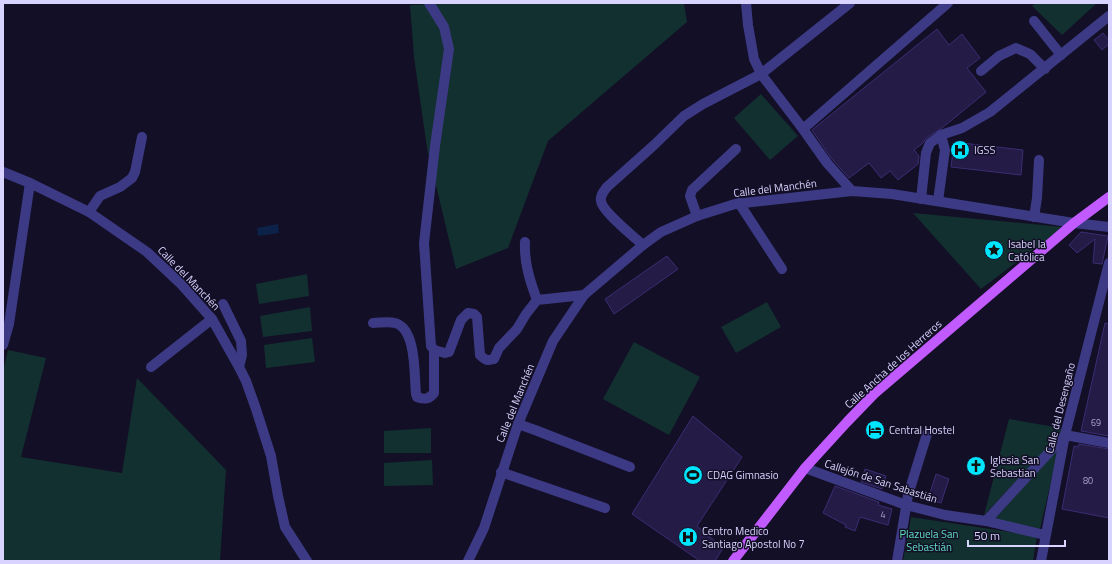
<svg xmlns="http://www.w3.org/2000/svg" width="1112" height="564" font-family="'Titillium Web',sans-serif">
	<rect width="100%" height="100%" fill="#130f26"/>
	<g fill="#12302f">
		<polygon points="455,3 684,3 687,22 548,141 508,248 456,269 427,148 414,57 410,5"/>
		<polygon points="1035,3 1097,3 1062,35 1032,6"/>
		<polygon points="761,94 798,136 770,160 734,118"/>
		<polygon points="913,213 1063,227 981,289"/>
		<polygon points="307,274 309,296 259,304 256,284"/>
		<polygon points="767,302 781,327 736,353 721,327"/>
		<polygon points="310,307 312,331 263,337 260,316"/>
		<polygon points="312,338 315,362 266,368 264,345"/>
		<polygon points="634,342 700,377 669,435 603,399"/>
		<polygon points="8,350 46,358 21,457 122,473 137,378 226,470 220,561 3,561 3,371"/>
		<polygon points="1009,419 1066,429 984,515"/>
		<polygon points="431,428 431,453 384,453 384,431"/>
		<polygon points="1059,447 1040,529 994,520"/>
		<polygon points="432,460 433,485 384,486 384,463"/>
		<polygon points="911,517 1037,536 1033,561 903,561"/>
	</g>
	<polygon fill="#0c2248" points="278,224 279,233 258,236 257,228"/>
	<g fill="#241b47" stroke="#3b2d73">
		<polygon points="937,29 949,45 962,34 980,58 967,68 986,92 942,128 926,138 923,143 914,150 919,156 918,164 898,180 890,171 881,178 869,163 849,178 831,158 812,130"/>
		<polygon points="1103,33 1109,40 1109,44 1102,50 1094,40"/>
		<polygon points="954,142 1023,150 1021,175 951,167"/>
		<polygon points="1081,232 1108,236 1102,264 1093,263 1095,239 1077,253 1069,245"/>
		<polygon points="667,256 678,269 614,314 605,299"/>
		<polygon points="1105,323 1109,324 1109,436 1081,431"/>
		<polygon points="693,416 742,457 697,526 723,548 715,561 700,561 632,514"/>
		<polygon points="1079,444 1109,449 1109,518 1062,509 1074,446 1078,447"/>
		<polygon points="865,469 886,476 882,489 861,482"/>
		<polygon points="936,474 949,479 941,503 928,499"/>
		<polygon points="835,486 879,502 878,505 892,509 888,525 860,517 855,531 845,527 846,525 823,513"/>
	</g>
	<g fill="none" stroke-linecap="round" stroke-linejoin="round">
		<g stroke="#3d3a85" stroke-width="10">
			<path d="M429,3L444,27L449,49L435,146L424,243L431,346L434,350L445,353L449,352L461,320L468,313L474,314L477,317L480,355C485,360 487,361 494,359L499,348L517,329L526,314L537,300L584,295"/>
			<polyline points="746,3 748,25 754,59 761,74 803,129 827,163 852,191"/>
			<polyline points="1034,21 1061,55"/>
			<polyline points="981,71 999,56 1016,48 1030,54 1045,69"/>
			<polyline points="803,129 948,3"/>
			<polyline points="3,172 30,183 89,212 147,252 180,283 212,319 239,367 246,381 256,409 271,456 278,496 285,527 307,561"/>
			<polyline points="921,199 926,153 930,143 941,135 962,128 990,112 1109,16"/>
			<polyline points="938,201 945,150 941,135"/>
			<polyline points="739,203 782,269"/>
			<polyline points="89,212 100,196 120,187 132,178 135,172 142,137"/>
			<polyline points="697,216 690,196 692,190 736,149"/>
			<polyline points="1034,217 1037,198 1039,160"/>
			<path d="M525,242C524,263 530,281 537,300"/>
			<path d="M643,245C634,237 602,211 601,201C600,195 604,191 607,187L653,146L684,116L703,104L761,74L850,3"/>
			<polyline points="223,304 241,341 242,355 239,367"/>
			<path d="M373,323C379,323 388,321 395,323C417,329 414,376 416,394L417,397C425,400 429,399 434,393V350"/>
			<polyline points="3,345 9,324 30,183"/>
			<polyline points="151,367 212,319"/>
			<polyline points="518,424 535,430 630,467"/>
			<polyline points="805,468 906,505 945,515 986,521 1045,535"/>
			<polyline points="501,472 605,508"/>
			<polyline points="986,521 1065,435 1109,443"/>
			<polyline points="468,561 484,528 518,424 553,341 584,295 643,245 661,232 697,216 735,204 852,191 892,194 1074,223 1109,227"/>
			<polyline points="897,561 908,495 927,434"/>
			<polyline points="1041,561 1065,435 1109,263"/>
		</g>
		<polyline stroke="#c25bff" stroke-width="10" points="733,561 805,468 847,422 874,394 1074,223 1109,197"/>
	</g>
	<defs>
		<symbol id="hospital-disc" viewBox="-11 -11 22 22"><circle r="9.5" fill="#00e5ff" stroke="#130f26"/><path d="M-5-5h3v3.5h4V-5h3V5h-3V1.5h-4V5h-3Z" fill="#111"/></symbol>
		<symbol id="sight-disc" viewBox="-11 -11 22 22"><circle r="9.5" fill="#00e5ff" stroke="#130f26"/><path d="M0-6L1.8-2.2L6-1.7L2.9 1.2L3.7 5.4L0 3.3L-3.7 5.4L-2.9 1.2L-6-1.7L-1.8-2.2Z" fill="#111"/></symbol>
		<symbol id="hotel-disc" viewBox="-11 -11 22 22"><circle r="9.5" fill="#00e5ff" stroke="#130f26"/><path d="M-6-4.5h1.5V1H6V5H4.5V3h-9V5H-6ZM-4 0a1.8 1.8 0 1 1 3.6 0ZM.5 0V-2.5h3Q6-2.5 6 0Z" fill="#111"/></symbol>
		<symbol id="church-disc" viewBox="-11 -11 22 22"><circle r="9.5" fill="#00e5ff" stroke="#130f26"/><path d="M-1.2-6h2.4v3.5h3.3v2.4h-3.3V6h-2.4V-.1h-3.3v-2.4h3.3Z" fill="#111"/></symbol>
		<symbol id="stadium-disc" viewBox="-11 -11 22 22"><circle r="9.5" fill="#00e5ff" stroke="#130f26"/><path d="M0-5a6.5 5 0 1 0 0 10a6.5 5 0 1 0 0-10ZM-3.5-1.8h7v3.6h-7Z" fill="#111"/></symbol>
	</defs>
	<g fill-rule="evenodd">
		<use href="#hospital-disc" x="949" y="139" width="22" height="22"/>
		<use href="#sight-disc" x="983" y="239" width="22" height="22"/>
		<use href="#hotel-disc" x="864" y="419" width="22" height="22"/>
		<use href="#church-disc" x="965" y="455" width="22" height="22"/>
		<use href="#stadium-disc" x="682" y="464" width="22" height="22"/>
		<use href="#hospital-disc" x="677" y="526" width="22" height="22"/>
	</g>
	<g text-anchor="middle" stroke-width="3" stroke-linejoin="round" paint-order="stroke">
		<g font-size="9" fill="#aca6d1">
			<text x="1096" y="426">69</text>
			<text x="1088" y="484">80</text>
			<text x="883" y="518">4</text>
		</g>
		<g font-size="11" fill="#d9d4ff" stroke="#130f26" text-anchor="start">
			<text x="974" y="154">IGSS</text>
			<text x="1008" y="248">Isabel la<tspan x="1008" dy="13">Católica</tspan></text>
			<text x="889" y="434">Central Hostel</text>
			<text x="990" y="464">Iglesia San<tspan x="990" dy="13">Sebastian</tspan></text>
			<text x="707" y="479">CDAG Gimnasio</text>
			<text x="702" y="535">Centro Medico<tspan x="702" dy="13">Santiago Apostol No 7</tspan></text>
		</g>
		<g font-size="11" fill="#d9d4ff" stroke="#130f26">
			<text transform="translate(775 188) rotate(-7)" y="4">Calle del Manchén</text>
			<text transform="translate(189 278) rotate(46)" y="4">Calle del Manchén</text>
			<text transform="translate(893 364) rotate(-42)" y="4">Calle Ancha de los Herreros</text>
			<text transform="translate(515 403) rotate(-68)" y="4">Calle del Manchén</text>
			<text transform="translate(1060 408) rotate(-76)" y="4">Calle del Desengaño</text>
			<text transform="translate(881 481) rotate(18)" y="4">Callejón de San Sabastián</text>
		</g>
		<g font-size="11" fill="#5fe0c0" stroke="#130f26">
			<text x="929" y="538">Plazuela San<tspan x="929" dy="13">Sebastián</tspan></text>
		</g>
	</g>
	<rect width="1112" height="564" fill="none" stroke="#d9d4ff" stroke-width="8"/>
	<path d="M968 540v6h97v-6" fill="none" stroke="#d9d4ff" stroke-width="2"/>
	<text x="974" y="540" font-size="12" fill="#d9d4ff" stroke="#130f26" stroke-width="3" paint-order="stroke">50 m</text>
</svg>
